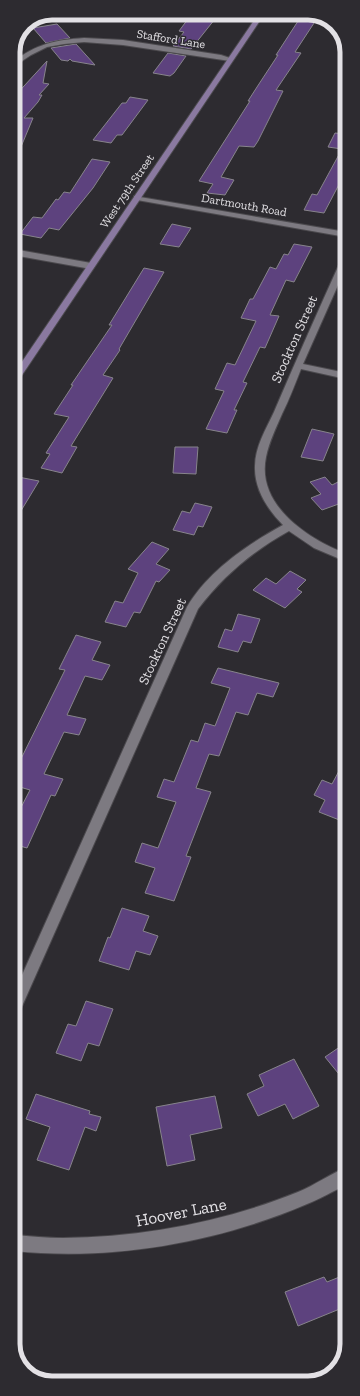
<svg xmlns="http://www.w3.org/2000/svg" width="360" height="1396" font-family="'Zilla Slab',serif">
	<rect width="100%" height="100%" fill="#2d2b30"/>
	<g fill="#5d427e" stroke="#87848b">
		<polygon points="191,15 215,19 191,49 173,46 184,32 179,31"/>
		<polygon points="300,18 316,20 295,52 301,53 276,90 283,91 258,141 254,147 239,146 221,177 234,180 225,195 207,193 213,184 199,181 250,101 248,101 257,87 278,55 276,55"/>
		<polygon points="57,24 70,38 46,43 33,28"/>
		<polygon points="76,44 95,65 72,61 70,59 68,61 61,60 51,48"/>
		<polygon points="168,53 186,56 174,73 170,76 153,73"/>
		<polygon points="47,61 43,83 49,84 39,95 42,95 38,102 24,118 33,118 13,166 13,98"/>
		<polygon points="130,97 148,100 122,135 117,135 111,143 93,140 122,103 126,103"/>
		<polygon points="335,133 346,134 346,171 324,213 304,210 312,194 317,195 342,149 328,147"/>
		<polygon points="92,159 110,162 93,188 59,230 49,228 41,238 20,234 33,217 42,218 56,199 58,200 64,192 70,193"/>
		<polygon points="172,224 191,228 179,247 160,244"/>
		<polygon points="294,244 312,247 294,282 286,280 270,315 279,316 265,348 260,347 243,382 247,383 234,410 237,410 227,433 206,429 224,391 215,389 227,363 235,365 256,321 241,318 250,299 253,299 270,267 276,269 284,254 288,255"/>
		<polygon points="144,268 164,272 119,349 120,350 103,375 113,378 71,446 77,447 62,473 41,468 50,454 46,453 69,417 54,414 73,385 71,385 112,325 109,325"/>
		<polygon points="312,429 334,434 323,461 301,457"/>
		<polygon points="175,447 198,447 196,474 173,473"/>
		<polygon points="13,476 39,481 13,524"/>
		<polygon points="325,477 332,485 338,482 347,492 347,501 322,510 311,498 321,494 310,482"/>
		<polygon points="195,503 212,507 203,527 198,526 194,535 173,530 182,511 190,513"/>
		<polygon points="152,542 169,549 156,564 170,570 159,582 156,581 140,613 134,612 126,627 105,622 115,601 123,603 138,573 128,569"/>
		<polygon points="290,571 306,580 297,589 302,592 285,608 253,590 266,578 276,584"/>
		<polygon points="238,614 260,619 251,643 243,641 238,652 218,647 225,629 232,631"/>
		<polygon points="76,635 101,642 92,660 110,665 102,680 85,676 67,715 86,719 79,735 64,732 44,774 63,779 55,796 51,795 27,848 13,844 13,823 30,790 13,785 13,775 65,670 59,669"/>
		<polygon points="218,668 279,683 273,697 257,693 248,715 236,712 219,756 209,754 196,788 211,792 186,856 191,857 174,901 145,893 155,868 135,862 142,843 158,848 176,802 157,797 164,779 174,782 191,740 198,742 205,723 215,726 230,688 211,683"/>
		<polygon points="347,756 347,823 319,812 325,800 314,795 322,780 332,784"/>
		<polygon points="122,908 149,916 143,931 158,936 150,955 136,951 129,970 99,961 108,937 110,938"/>
		<polygon points="86,1001 113,1009 99,1046 88,1043 81,1061 56,1053 68,1024 76,1026"/>
		<polygon points="347,1042 347,1084 325,1057"/>
		<polygon points="294,1059 319,1106 293,1119 285,1104 258,1116 247,1094 264,1086 259,1075"/>
		<polygon points="36,1094 90,1111 89,1114 101,1117 96,1131 85,1127 69,1170 37,1160 50,1127 26,1119"/>
		<polygon points="215,1096 222,1128 190,1135 195,1160 167,1166 156,1107"/>
		<polygon points="347,1274 347,1306 298,1326 285,1292 324,1277 327,1282"/>
	</g>
	<g fill="none" stroke-linecap="round" stroke-linejoin="round">
		<defs>
			<g id="minor">
				<path d="M84,38L123,40L221,55L233,59L230,61L123,45L84,42L64,44L47,47L31,55L13,67V62C36,44 55,40 84,38Z"/>
				<polygon points="134,196 346,232 346,237 137,200 134,200"/>
				<polygon points="13,249 91,263 95,266 91,269 13,255"/>
				<path d="M346,255V267L303,364L346,373V379L301,369C295,384 289,400 282,414C276,428 269,442 266,457C256,505 308,539 347,554V562L314,548L289,531C253,551 223,576 198,609L19,1013L14,1015V993L187,607C208,571 248,544 283,525C268,510 254,489 255,466C255,447 266,429 274,412C296,360 319,309 342,258Z"/>
				<path d="M347,1167V1184C334,1191 320,1199 307,1204C216,1243 112,1261 14,1251V1235C30,1236 47,1238 63,1238C143,1237 224,1222 298,1192C315,1185 330,1174 347,1167Z"/>
			</g>
			<polygon id="secondary" points="259,13 265,13 16,384 13,385 13,375"/>
		</defs>
		<use href="#minor" stroke="#4b494d" stroke-width="2"/>
		<use href="#secondary" stroke="#4b494d" stroke-width="2"/>
		<use href="#minor" fill="#7d7a81" fill-rule="evenodd"/>
		<use href="#secondary" fill="#8a79a0" fill-rule="evenodd"/>
	</g>
	<g text-anchor="middle" stroke-width="3" stroke-linejoin="round" paint-order="stroke">
		<g font-size="12" fill="#e3e1e5" stroke="#2d2b30">
			<text transform="translate(171 39) rotate(9)" y="4">Stafford Lane</text>
			<text transform="translate(127 191) rotate(-56)" y="4">West 79th Street</text>
			<text transform="translate(244 205) rotate(10)" y="4">Dartmouth Road</text>
		</g>
		<g font-size="14" fill="#e3e1e5" stroke="#2d2b30">
			<text transform="translate(294 339) rotate(-66)" y="5">Stockton Street</text>
			<text transform="translate(162 641) rotate(-65)" y="5">Stockton Street</text>
		</g>
		<g font-size="17" fill="#e3e1e5" stroke="#2d2b30">
			<text transform="translate(181 1212) rotate(-11)" y="6">Hoover Lane</text>
		</g>
	</g>
	<path d="M0 0H360V1396H0ZM52 20H308A32 32 0 0 1 340 52V1344A32 32 0 0 1 308 1376H52A32 32 0 0 1 20 1344V52A32 32 0 0 1 52 20Z" fill="#2d2b30" fill-rule="evenodd"/>
	<path fill="none" stroke="#e3e1e5" stroke-width="5" d="M52 20H308A32 32 0 0 1 340 52V1344A32 32 0 0 1 308 1376H52A32 32 0 0 1 20 1344V52A32 32 0 0 1 52 20Z"/>
</svg>
